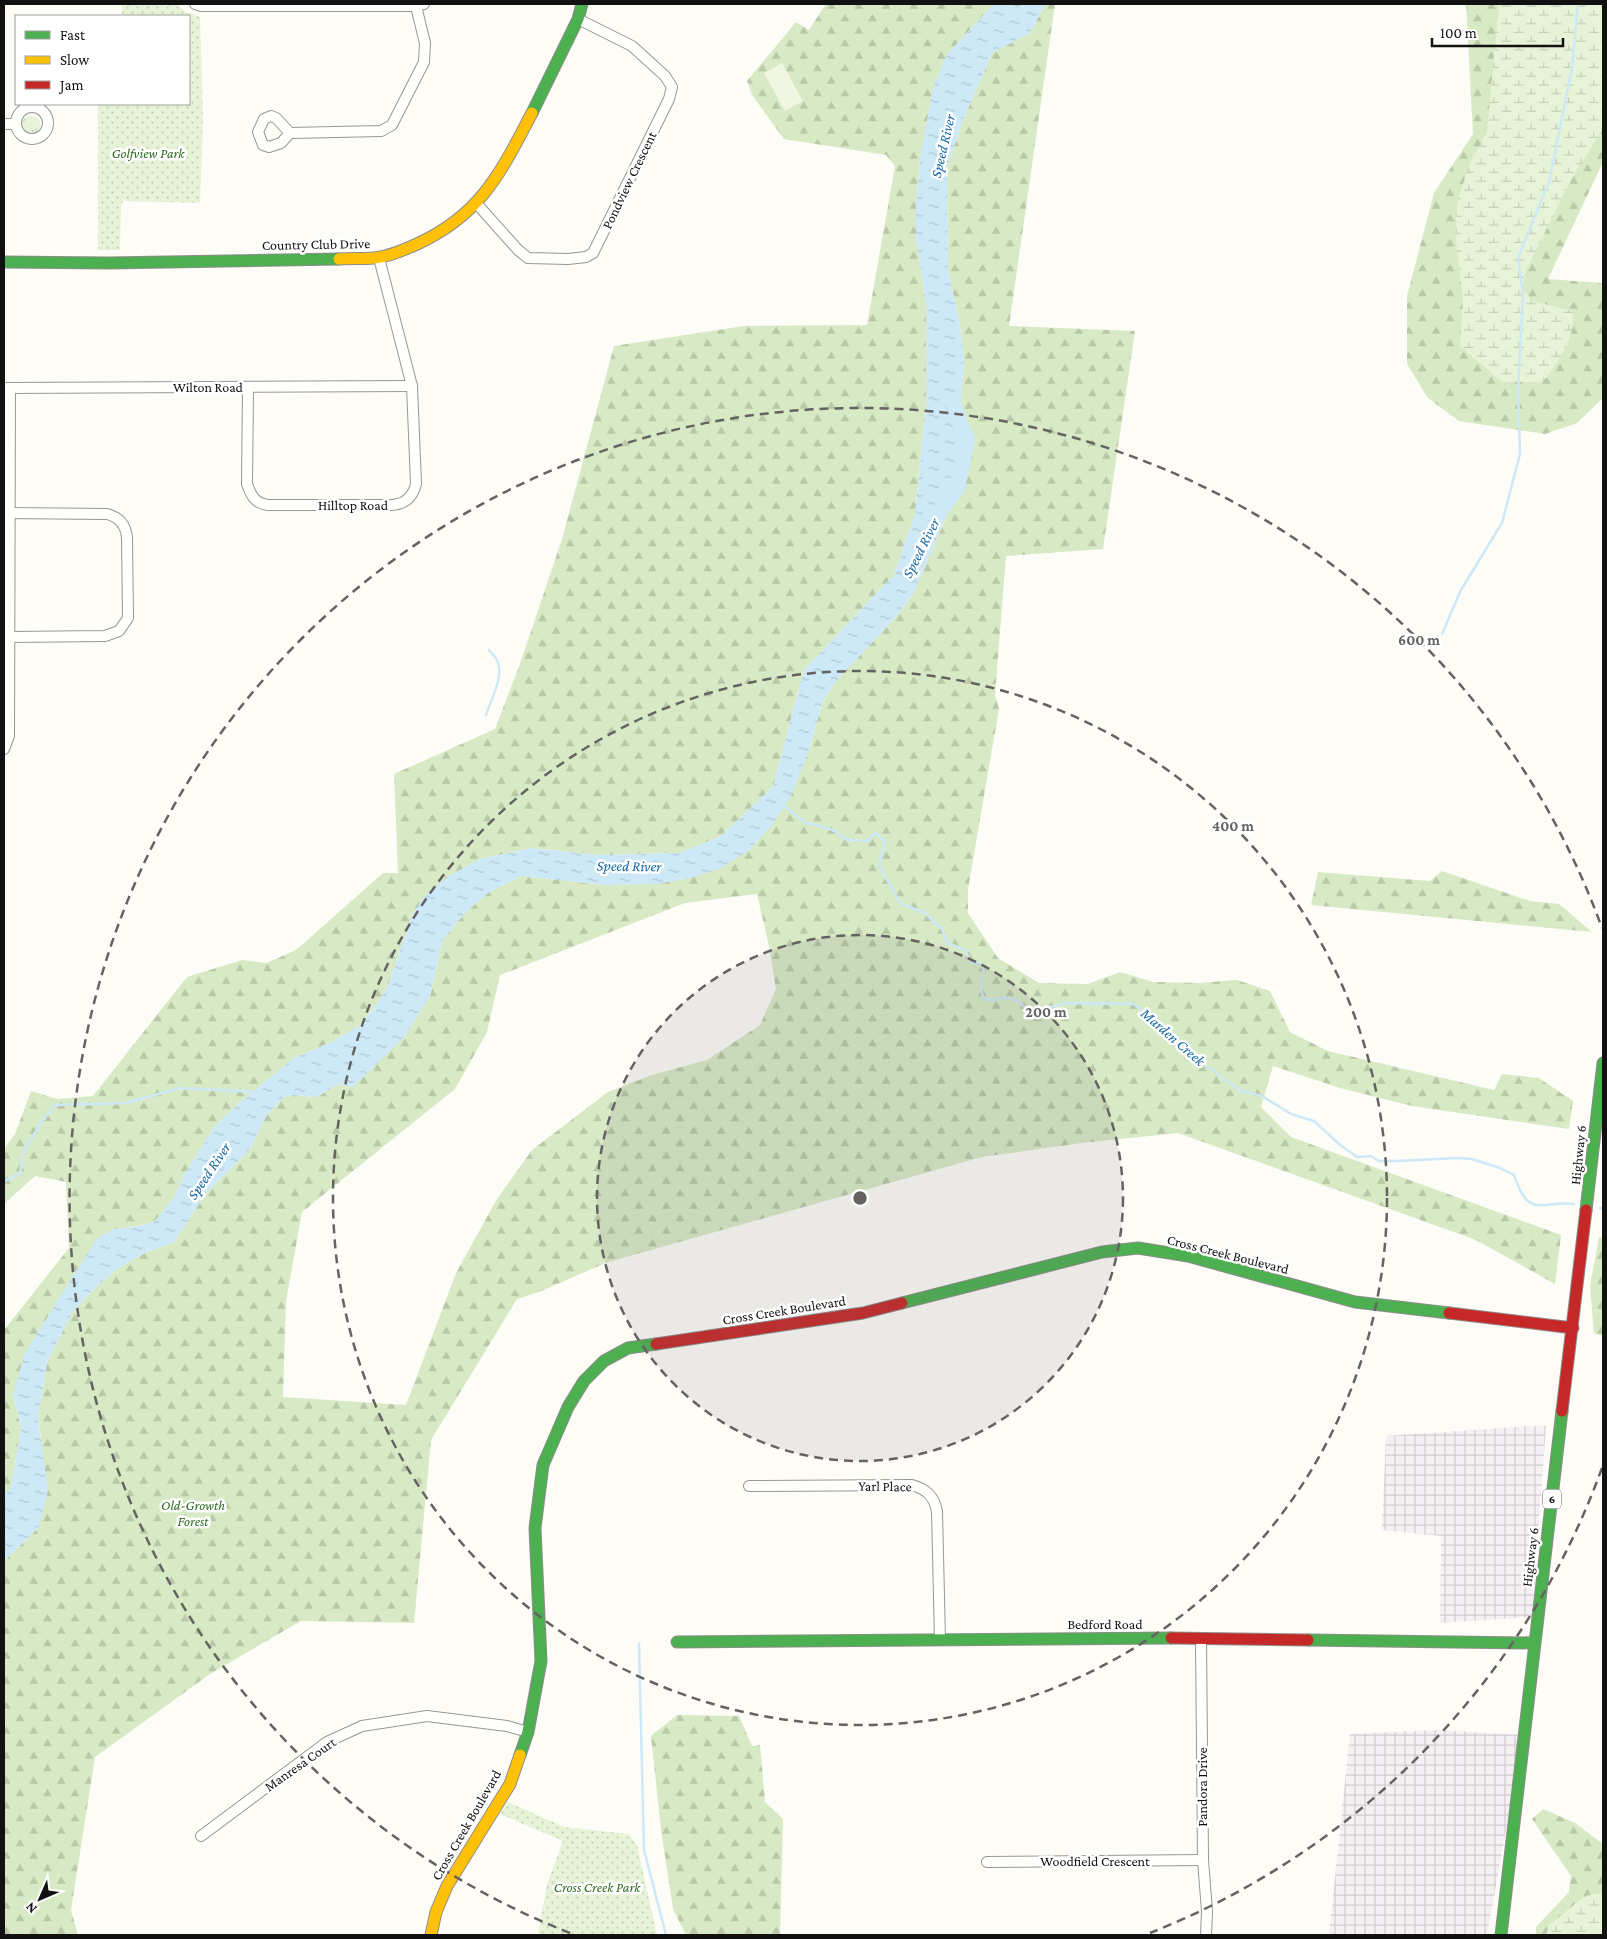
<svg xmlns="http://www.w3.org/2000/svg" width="1607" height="1939" font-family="'Crimson Pro',serif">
	<defs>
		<pattern id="industrial-grid" width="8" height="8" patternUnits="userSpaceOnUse" patternTransform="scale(1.25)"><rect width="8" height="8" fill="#f5f0f3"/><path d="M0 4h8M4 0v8" fill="none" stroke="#d1cdcf"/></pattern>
		<pattern id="grass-tufts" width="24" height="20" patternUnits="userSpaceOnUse" patternTransform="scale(1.25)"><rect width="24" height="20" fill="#e7f3d7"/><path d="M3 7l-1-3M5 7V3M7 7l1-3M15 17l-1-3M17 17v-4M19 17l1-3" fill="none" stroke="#c5cfb8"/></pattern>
		<pattern id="forest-firs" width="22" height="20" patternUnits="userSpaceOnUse" patternTransform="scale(1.25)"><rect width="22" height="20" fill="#d8eac5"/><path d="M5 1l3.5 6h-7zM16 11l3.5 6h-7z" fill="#b8c8a8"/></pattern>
		<pattern id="wetland-marsh" width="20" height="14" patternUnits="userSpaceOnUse" patternTransform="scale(1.25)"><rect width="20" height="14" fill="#e7f3d7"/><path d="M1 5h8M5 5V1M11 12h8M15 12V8" fill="none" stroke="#c5cfb8"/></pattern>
		<pattern id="park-dots" width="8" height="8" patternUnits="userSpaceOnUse" patternTransform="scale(1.25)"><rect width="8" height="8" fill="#e7f3d7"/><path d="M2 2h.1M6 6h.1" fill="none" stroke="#c5cfb8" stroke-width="1.8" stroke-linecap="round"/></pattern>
		<pattern id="water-ripples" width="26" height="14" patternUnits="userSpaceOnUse" patternTransform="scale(1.25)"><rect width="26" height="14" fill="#cde8f7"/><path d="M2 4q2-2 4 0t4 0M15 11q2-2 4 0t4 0" fill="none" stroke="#afc6d3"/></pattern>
	</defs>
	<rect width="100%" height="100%" fill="#fdfcf7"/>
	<g fill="url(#industrial-grid)">
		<polygon points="1528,1426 1546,1426 1532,1617 1440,1623 1441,1536 1382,1530 1386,1436"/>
		<polygon points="1438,1730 1523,1735 1487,1935 1329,1935 1350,1734"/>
	</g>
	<path fill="url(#grass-tufts)" d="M30,115L38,118C42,124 41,129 36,133L27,132L20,124L25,118Z"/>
	<g fill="url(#forest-firs)" fill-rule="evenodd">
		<polygon points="826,4 994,4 946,56 920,160 916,203 916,238 926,303 926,407 915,514 894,575 804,670 773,787 721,836 680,853 598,855 532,848 480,859 414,911 387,988 378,1003 360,1025 334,1041 294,1058 239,1103 213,1129 184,1175 174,1198 154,1222 129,1228 113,1229 13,1394 21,1428 11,1487 4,1496 4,1330 69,1248 66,1182 35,1176 4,1204 4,1149 15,1134 31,1091 57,1099 93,1096 187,977 242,960 267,963 296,950 383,873 398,873 394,774 495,729 520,664 562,539 614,346 744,326 867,325 895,166 886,155 784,139 752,95 747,81 796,22 809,30"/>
		<path d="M1045,4H1055L1009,326L1135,331L1103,549L1006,556L995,695L999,709L968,889V913L998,958L1039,983L1088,984L1120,972L1153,982L1200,983L1237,980L1270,991L1290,1032L1328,1051L1494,1090L1502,1074L1539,1078L1573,1101L1569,1129L1412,1106L1340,1088L1273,1066L1261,1107L1291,1137L1561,1235L1555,1284L1476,1240L1178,1133L1082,1143L982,1157L608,1262L539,1292L517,1299L431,1440L414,1623L301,1621L210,1674L95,1757L71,1910L78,1935H4V1561L39,1527L41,1437L38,1420L47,1362L72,1313L90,1293L118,1268L145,1253L174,1242L206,1193L250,1149L266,1116L283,1098L293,1095L317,1097L338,1084L353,1086L405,1036L430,996L443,939L465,913L489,892L522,876L605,885L686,879L809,751L822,703L837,680L895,618L913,594L944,522L963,460L961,398L964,361L960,326L948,270L947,168L963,120L992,53L1030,33ZM757,894L769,946L776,989L760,1025L707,1060L652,1075L608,1092L532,1150L497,1199L456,1273L406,1405L283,1397L286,1301L302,1212L455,1089L487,1032L500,975L685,903Z"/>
		<polygon points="1466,4 1603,4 1603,162 1548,279 1603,283 1603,398 1577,423 1545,434 1459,421 1428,398 1407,364 1407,296 1434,193 1473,134"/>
		<polygon points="1442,871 1530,901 1559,904 1592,932 1311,905 1318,872 1430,881"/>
		<polygon points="1599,1237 1603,1238 1603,1336 1594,1333 1590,1286"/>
		<polygon points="677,1715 739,1716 752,1746 760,1745 765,1802 783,1819 780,1935 686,1935 673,1909 661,1830 651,1736"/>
		<polygon points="1543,1809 1575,1823 1603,1844 1603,1935 1536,1935 1536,1927 1569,1892 1571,1876 1532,1819"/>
	</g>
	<g fill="url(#wetland-marsh)">
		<path d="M1499,4H1603V129L1571,180L1526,270L1522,289L1533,301L1572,311C1577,338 1558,361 1543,382H1502L1460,346L1463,299L1455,232L1458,199L1470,163L1487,132Z"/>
		<polygon points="1603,1893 1603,1935 1546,1935 1549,1925 1585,1896"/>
	</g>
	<g fill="url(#park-dots)">
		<polygon points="122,4 177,4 184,11 200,17 203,120 200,203 123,201 121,206 120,250 98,250 98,104 189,104 189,16 122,16"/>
		<polygon points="508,1802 564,1827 629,1834 637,1845 657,1935 538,1935 547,1884 563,1841 500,1814"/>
	</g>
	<polygon fill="#f0f6e1" points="782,63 803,101 785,111 764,73"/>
	<polygon fill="url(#water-ripples)" points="994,4 1045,4 1030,33 992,53 963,120 947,168 948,270 960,326 964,361 961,398 963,460 944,522 913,594 895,618 837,680 822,703 809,751 791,796 769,829 749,850 723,867 700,875 686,879 657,884 605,885 522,876 489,892 465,913 443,939 430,996 405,1036 353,1087 338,1084 317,1097 293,1095 283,1098 266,1116 250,1149 206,1193 174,1242 145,1253 118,1268 90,1293 72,1313 47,1362 38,1420 48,1490 39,1527 4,1561 4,1496 11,1487 21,1428 13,1394 25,1353 73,1276 97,1239 113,1229 129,1228 154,1222 174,1198 184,1175 213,1129 239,1103 294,1058 334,1041 360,1025 378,1003 387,988 414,911 427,893 452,874 480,859 532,848 598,855 680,853 721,836 773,787 804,670 894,575 915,514 926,407 926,303 916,238 916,203 920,160 932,92 946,56"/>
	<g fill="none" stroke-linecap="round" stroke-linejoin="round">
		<g stroke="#cde8f7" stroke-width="2.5">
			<polyline points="1442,634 1461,590 1502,523 1520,454 1518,390 1523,296 1518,258 1549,182 1572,68 1578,4"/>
			<path d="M486,715C491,699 505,675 497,660C495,656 491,653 489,650"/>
			<path d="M783,805L805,822L833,830L847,840L867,841L876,833L885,842L879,865L900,903L925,913L942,929L947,943L965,950L971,962L981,964L984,971L980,982L983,998C996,1003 995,998 1006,998C1016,998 1023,1005 1030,1012L1067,1003L1134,1004L1202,1063L1241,1091L1262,1096L1291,1114L1314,1121L1339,1144L1357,1157L1371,1156L1379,1161H1397L1457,1158L1472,1159L1500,1168L1514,1175C1529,1220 1540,1200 1574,1204"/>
			<polyline points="4,1181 20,1174 24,1151 41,1123 55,1105 126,1103 180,1088 256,1092"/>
			<polyline points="1600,1208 1603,1209"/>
			<polyline points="639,1644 644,1850 666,1935"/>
		</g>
		<polyline stroke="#cde8f7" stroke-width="16" points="940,511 957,488 967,440 954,408"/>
		<defs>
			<g id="street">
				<polyline points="195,4 201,6 416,6 424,4"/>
				<circle cx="32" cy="123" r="16"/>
				<polygon points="271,116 276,118 290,133 281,143 269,147 263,145 258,132 264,119"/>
				<polyline points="4,124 16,124"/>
				<polyline points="290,133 381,131 392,125 424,62 425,43 416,6"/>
				<polyline points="477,204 518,250 528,258 568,259 586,257 593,253 669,99 672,87 665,76 632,46 578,19"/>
				<path d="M248,387L247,484C251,495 254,503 268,505H392C405,504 413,497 416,484L412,386L379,258"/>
				<polyline points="4,388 412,386"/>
				<path d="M5,513L107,514C119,517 126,525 127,538L128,618L119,631L105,636L10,637"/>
				<polyline points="4,749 9,736 10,388"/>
				<path d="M749,1486L912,1485C926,1489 934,1496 937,1511L940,1640"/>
				<polyline points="1201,1638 1203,1860 1207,1911 1206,1935"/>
				<polyline points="201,1836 327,1742 362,1726 427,1716 507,1726 528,1732"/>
				<polyline points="987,1862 1203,1860"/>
			</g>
			<g id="fast">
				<polyline points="532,113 578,19 582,4"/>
				<polyline points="4,262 109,263 339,259"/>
				<polyline points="1586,1210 1603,1063"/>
				<polyline points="902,1303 1102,1252 1138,1248 1188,1256 1355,1302 1449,1313"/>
				<polyline points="1308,1640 1534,1643"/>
				<polyline points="677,1642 1171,1638"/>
				<polyline points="520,1755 528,1732 541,1661 535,1528 543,1465 568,1407 584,1381 604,1361 628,1348 656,1344"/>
				<polyline points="1501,1935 1562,1411"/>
			</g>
			<g id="slow">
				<path d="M339,259C351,258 362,259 374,258C388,257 404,250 417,244C481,215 501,172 532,113"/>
				<polyline points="431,1935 436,1912 447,1886 510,1784 520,1755"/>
			</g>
			<g id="jam">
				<polyline points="1449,1313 1573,1328"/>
				<polyline points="656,1344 863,1313 902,1303"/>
				<polyline points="1562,1411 1586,1210"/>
				<polyline points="1171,1638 1308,1640"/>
			</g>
		</defs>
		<use href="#street" stroke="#979795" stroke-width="12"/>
		<use href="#fast" stroke="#8e8d8b" stroke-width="13"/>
		<use href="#slow" stroke="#8e8d8b" stroke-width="13"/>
		<use href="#jam" stroke="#8e8d8b" stroke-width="13"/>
		<use href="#street" stroke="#fffffe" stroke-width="10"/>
		<use href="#fast" stroke="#4caf50" stroke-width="11"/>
		<use href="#slow" stroke="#ffc107" stroke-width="11"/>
		<use href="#jam" stroke="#c62828" stroke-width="11"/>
	</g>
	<circle cx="860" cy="1198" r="263" fill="#646362" fill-opacity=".12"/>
	<g fill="none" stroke="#646362" stroke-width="2.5" stroke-dasharray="9 6">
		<circle cx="860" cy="1198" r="263"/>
		<circle cx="860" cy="1198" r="527"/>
		<path d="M1602 1468A790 790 0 0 1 1150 1933M570 1933A790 790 0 1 1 1602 928"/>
	</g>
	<g text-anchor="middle" stroke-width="5" stroke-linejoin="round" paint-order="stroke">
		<rect fill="#fff" stroke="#585858" stroke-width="1" x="1543" y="1489.5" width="18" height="19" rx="4"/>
		<g font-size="12" font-weight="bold" fill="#111">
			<text x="1552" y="1503">6</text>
		</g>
		<g font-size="14" font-style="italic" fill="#2f6b1f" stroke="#fff">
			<text x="148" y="158">Golfview Park</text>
			<text x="193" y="1510">Old-Growth<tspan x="193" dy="16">Forest</tspan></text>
			<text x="597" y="1892">Cross Creek Park</text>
		</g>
		<g font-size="14" fill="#111" stroke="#fff">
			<text transform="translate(629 180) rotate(-64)" y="5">Pondview Crescent</text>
			<text transform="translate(316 244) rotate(-1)" y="5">Country Club Drive</text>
			<text x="208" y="392">Wilton Road</text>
			<text x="353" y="510">Hilltop Road</text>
			<text transform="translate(1578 1155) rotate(-84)" y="5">Highway 6</text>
			<text transform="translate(1228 1254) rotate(14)" y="5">Cross Creek Boulevard</text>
			<text transform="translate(784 1310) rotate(-9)" y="5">Cross Creek Boulevard</text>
			<text transform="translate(885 1486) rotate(1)" y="5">Yarl Place</text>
			<text transform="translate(1530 1557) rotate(-83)" y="5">Highway 6</text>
			<text x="1105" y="1629">Bedford Road</text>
			<text transform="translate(300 1764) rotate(-35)" y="5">Manresa Court</text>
			<text transform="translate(1202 1787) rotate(-90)" y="5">Pandora Drive</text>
			<text transform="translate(466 1825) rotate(-60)" y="5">Cross Creek Boulevard</text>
			<text x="1095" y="1866">Woodfield Crescent</text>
		</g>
		<g font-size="15" font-style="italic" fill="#1768a6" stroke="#fff">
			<text transform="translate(943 146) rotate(-77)" y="5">Speed River</text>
			<text transform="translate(921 548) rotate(-63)" y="5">Speed River</text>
			<text transform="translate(629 866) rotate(1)" y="5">Speed River</text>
			<text transform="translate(1173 1037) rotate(41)" y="5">Marden Creek</text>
			<text transform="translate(209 1171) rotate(-56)" y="5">Speed River</text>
		</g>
	</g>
	<circle cx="860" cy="1198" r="8" fill="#646362" stroke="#fff" stroke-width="2.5"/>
	<g font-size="15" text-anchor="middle" font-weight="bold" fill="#646362" stroke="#fff" stroke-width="5" stroke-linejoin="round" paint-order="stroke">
		<text x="1419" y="645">600 m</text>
		<text x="1233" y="831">400 m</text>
		<text x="1046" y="1017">200 m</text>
	</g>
	<rect width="1607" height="1939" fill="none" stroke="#111111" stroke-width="10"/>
	<rect x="15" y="15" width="175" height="90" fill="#ffffff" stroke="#a0a0a0"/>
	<rect x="25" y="31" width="25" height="8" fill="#4caf50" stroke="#a0a0a0"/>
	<text x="60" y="40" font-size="15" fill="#111111">Fast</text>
	<rect x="25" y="56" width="25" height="8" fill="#ffc107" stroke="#a0a0a0"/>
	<text x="60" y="65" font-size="15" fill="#111111">Slow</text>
	<rect x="25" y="81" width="25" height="8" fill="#c62828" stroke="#a0a0a0"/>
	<text x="60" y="90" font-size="15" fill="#111111">Jam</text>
	<g transform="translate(40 1899) rotate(225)" stroke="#ffffff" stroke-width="4" paint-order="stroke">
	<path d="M0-4L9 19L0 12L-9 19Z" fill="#111111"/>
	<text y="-8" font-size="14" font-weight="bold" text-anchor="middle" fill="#111111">N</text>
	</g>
	<path d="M1432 38v8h131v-8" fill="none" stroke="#111111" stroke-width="2.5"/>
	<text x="1440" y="38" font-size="15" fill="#111111" stroke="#ffffff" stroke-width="4" paint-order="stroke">100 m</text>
</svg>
